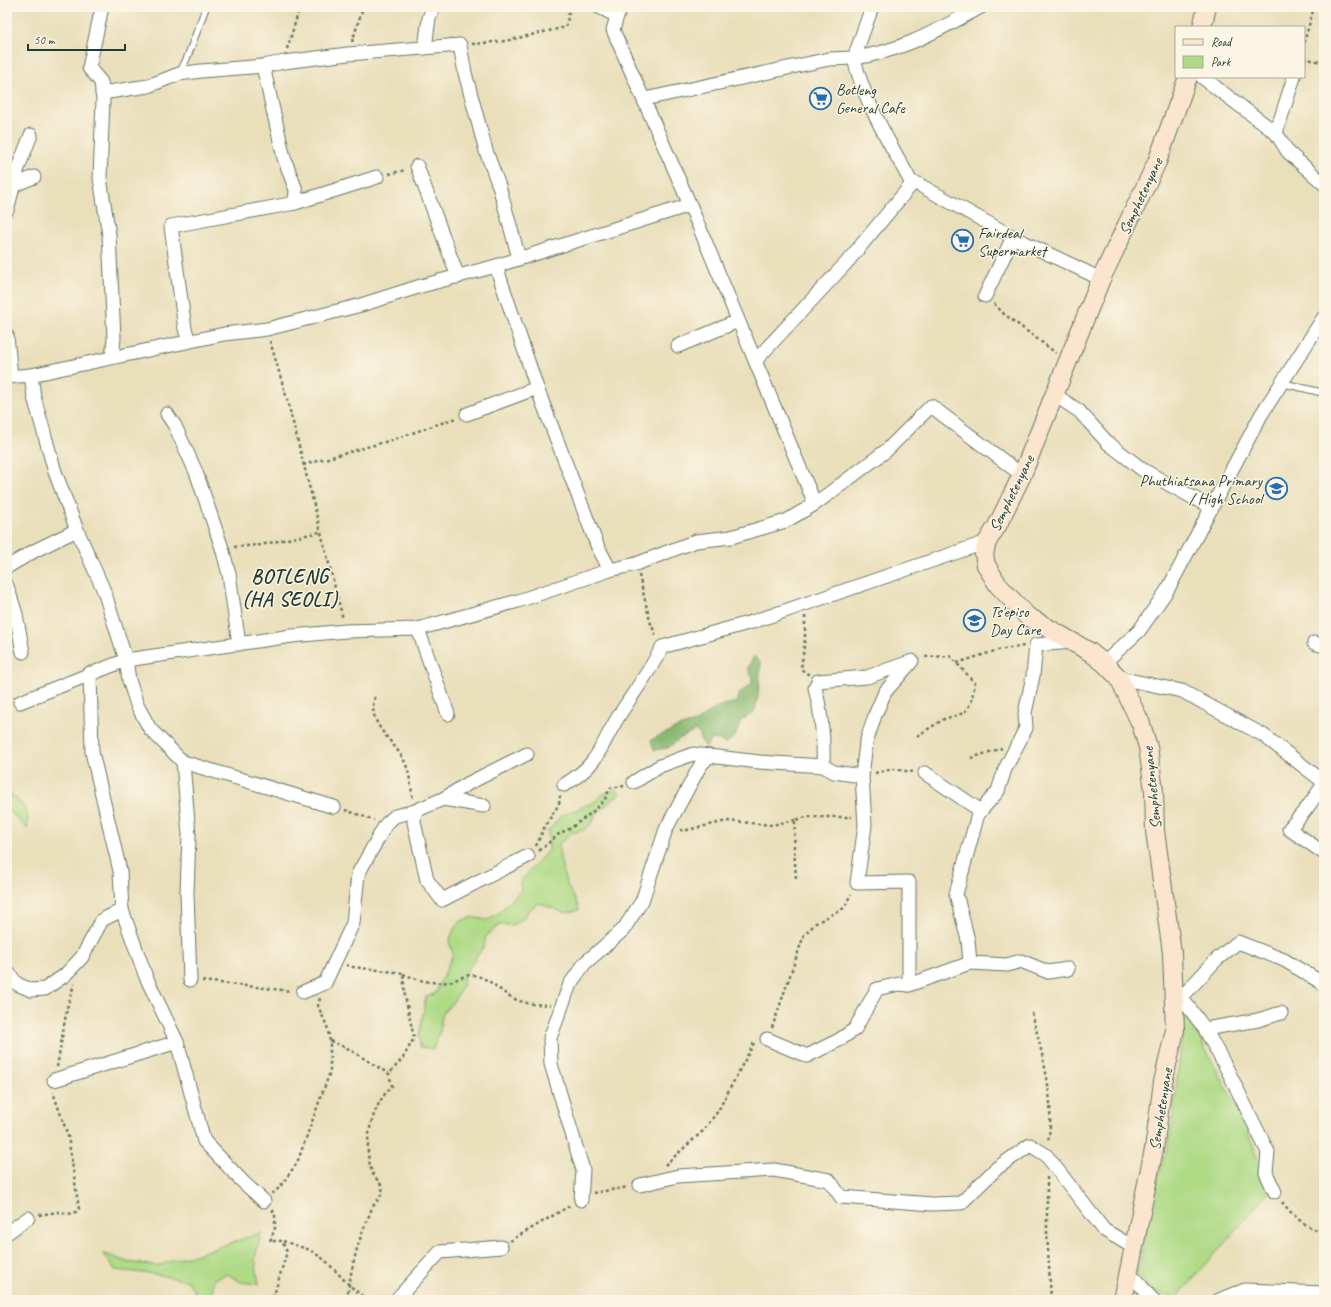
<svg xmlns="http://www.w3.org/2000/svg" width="1331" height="1307" font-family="Caveat,sans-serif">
	<rect width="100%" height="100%" fill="#fcf5e5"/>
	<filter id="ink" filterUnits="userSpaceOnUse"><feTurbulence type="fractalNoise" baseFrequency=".025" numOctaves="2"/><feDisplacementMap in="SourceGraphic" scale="8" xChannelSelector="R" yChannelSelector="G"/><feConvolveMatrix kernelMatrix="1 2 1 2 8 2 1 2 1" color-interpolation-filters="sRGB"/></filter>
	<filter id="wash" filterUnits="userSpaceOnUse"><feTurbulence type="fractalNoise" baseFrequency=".012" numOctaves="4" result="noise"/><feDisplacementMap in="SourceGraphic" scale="16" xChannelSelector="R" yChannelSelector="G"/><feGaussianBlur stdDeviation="0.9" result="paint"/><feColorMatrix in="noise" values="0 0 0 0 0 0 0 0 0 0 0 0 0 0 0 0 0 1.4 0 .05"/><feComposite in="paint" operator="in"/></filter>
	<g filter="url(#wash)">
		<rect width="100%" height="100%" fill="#e9dfbb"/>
		<g fill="#afda86" stroke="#678c5d">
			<path d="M7,789C20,804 31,808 27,829L7,809Z"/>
			<path d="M616,789L620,794L595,814L593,822L584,830L571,833L559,844C558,852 564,879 568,887C573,897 576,898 579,910L565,913L539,903L529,910L523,919L512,925H499L486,936L484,946L464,975L462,988L453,1002L442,1014L440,1032L433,1049L420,1047L419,1036L426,996L435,994L453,954L449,941L454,929L461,921L473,917L487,920L498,913L521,890L520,882L549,849L548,831L561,816L594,802L603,794Z"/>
			<polygon points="1185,1012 1244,1120 1269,1192 1176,1299 1152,1291 1136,1273 1145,1238 1151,1201 1170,1138"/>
			<polygon points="261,1233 255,1258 259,1284 241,1282 227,1274 214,1279 212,1293 199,1300 188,1281 154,1274 115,1270 103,1253 127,1262 158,1266 174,1260 194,1255"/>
		</g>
		<polygon fill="#8bba73" stroke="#557c54" points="754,656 761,663 758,696 754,713 741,720 735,737 725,744 719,740 712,739 706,747 700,739 700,734 695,731 679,739 668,748 654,750 651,740 681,726 696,722 719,706 737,702 740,693 752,683 752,677 748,668"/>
	</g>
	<g filter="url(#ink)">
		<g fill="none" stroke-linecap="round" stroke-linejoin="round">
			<defs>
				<g id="lane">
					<polyline points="179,74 187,58 206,7"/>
					<polyline points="1282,383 1324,393"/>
				</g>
				<g id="street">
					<polyline points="102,7 89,68 101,82 103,100 100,178 109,235 114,338 112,357"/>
					<polyline points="599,7 617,16"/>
					<polyline points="622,7 617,16 613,30 690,205"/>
					<polyline points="425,48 429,18 433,7"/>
					<polyline points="1202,77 1276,133 1288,152 1324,184"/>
					<polyline points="102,93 148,86 179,74 201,71 263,66 284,62 348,54 460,45 465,73 486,151 499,186 519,258"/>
					<polyline points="645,99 829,59 854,58 872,7"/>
					<polyline points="1276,133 1294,77"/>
					<polyline points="417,166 458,277"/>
					<path d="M912,184C891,144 864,103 854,58C904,51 937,30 981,7"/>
					<polyline points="9,187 34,177"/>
					<polyline points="295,203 377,177"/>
					<polyline points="7,210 18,168 31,135"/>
					<polyline points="985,296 1013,237"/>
					<polyline points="7,336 11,377"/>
					<polyline points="189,341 185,329 171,226 295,203 296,190 284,158 263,66"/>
					<polyline points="678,346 738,321"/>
					<polyline points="755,361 848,261 912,184 916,183 1013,237 1101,279"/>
					<polyline points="31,375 34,397 55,472 77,530 104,591 126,660 129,680 137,705 150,729 183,762 189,835 187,893 190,980"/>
					<polyline points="7,377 31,375 224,334 267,329 361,305 421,286 496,266"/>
					<polyline points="1055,395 1079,411 1108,443 1143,470 1212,508"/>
					<polyline points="167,414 175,426 196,472 222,548 229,574 239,644"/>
					<polyline points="467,414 537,388"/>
					<polyline points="815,504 690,205 496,266 537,388 597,545 610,570 636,564 696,541 731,537 786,521 815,504 887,450 931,406 1022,475"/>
					<polyline points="7,567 36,550 77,530"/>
					<polyline points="7,586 16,614 23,652"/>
					<polyline points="418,629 448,714"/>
					<polyline points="1314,643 1324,646"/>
					<polyline points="1104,663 1139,631 1168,589 1261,415 1324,317"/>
					<polyline points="90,673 92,752 120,871 122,910 146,977 177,1042 204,1141 243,1182 264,1201"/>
					<polyline points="1119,678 1182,691 1263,735 1324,782"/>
					<polyline points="20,702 126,660 292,636 346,631 418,629 518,601 610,570"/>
					<polyline points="183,762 334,807"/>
					<path d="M823,766C824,739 822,714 815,688L818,681L867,677L910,662"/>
					<polyline points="925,773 981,811"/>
					<polyline points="634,782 660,766 693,754 709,756"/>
					<polyline points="1324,784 1307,808 1289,829 1324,853"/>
					<path d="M564,785C601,763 599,747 620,714C634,692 650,671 662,647L752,622L987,542"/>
					<polyline points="443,799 469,783 527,754"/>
					<polyline points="415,811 414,822 427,880 442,900 528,856"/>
					<polyline points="970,963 968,940 956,894 978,814 998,791 1005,769 1026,728 1025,713 1033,676 1036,645 1073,642"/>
					<polyline points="7,971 17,984 31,990 45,989 65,975 82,957 102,920 122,910"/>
					<polyline points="909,985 909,882 857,883 865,825 862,776 866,743 875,715 885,692 912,661"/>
					<polyline points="303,992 325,983 353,923 358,874 386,824 395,816 415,811 443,799 484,806"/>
					<polyline points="1173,993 1187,1005 1205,1029 1227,1069 1268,1152 1266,1173 1275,1192"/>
					<polyline points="1180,999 1216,960 1238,942 1284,960 1324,984"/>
					<polyline points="1205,1029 1258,1020 1281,1013"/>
					<polyline points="767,1039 807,1056 839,1040 855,1029 877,989 899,984 909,985 970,963 1007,965 1021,961 1048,972 1068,969"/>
					<polyline points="54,1080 177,1042"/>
					<polyline points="640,1185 678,1176 774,1170 829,1180 841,1197 932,1204 961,1203 997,1168 1030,1145 1046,1155 1104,1230 1133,1247"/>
					<polyline points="581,1200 583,1170 551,1064 550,1038 570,984 585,963 623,930 642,901 666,829 700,766 709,756 759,762 823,766 834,772 862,776"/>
					<polyline points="7,1233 28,1218"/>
					<polyline points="1127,1276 1135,1279 1153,1300"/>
					<polyline points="396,1300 440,1252 501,1247"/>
					<polyline points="1219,1300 1245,1290 1324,1293"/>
				</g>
				<g id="secondary">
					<polyline points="1202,27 1207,7"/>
					<polyline points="1123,1300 1154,1149 1163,1082 1175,1030 1172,953 1155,831 1154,791 1148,747 1141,724 1119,678 1104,663 1090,652 1027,616 998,585 986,565 984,554 987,542 997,526 1022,475 1101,279 1157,162 1188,77"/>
				</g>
			</defs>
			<use href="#lane" stroke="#667663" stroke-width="8"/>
			<use href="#street" stroke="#667663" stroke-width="15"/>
			<use href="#secondary" stroke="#667663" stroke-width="20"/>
			<g stroke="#667663" stroke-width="2.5" stroke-dasharray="3 3" stroke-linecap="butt">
				<polyline points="352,42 363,7"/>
				<polyline points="1304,43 1314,7"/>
				<polyline points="472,44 505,41 566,27 570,7"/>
				<polyline points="287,49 300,7"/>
				<polyline points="1304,58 1324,63"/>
				<polyline points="389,174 405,170"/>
				<polyline points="994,304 1004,314 1056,353"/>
				<polyline points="270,341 287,399 343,619"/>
				<polyline points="303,465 392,440 456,418"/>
				<polyline points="234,547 260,545 320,532"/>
				<polyline points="639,575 650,621 656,636"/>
				<polyline points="805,616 805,640 801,669 809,675"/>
				<polyline points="957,663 998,650 1024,646"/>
				<path d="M375,697C365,725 397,741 406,765C410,775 411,788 413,799"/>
				<polyline points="917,736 944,719 964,713 971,703 975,683 950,656 924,657"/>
				<polyline points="971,758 1002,748"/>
				<polyline points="875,773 893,769 913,772"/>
				<polyline points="345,810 374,820"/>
				<polyline points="680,830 687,830 727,821 772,825 795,820"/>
				<polyline points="536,846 544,828 559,804 560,796"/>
				<polyline points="539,851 560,833 571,828 595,810 605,799 610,788 624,786"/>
				<polyline points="796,878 794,848 795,820 807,817 852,817"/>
				<polyline points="346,965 353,967 403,973 405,996 414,1038 403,1058 389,1074"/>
				<path d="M403,974C418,980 431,984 448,982C455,981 464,975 471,975C488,976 498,990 511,997C526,1005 534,1004 550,1005"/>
				<polyline points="202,981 291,991"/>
				<path d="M1032,1013C1042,1055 1056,1099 1048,1142"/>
				<polyline points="772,1028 804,935 816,923 844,908 851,894"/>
				<path d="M330,1041L347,1048L389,1074L392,1086C371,1106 361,1147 373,1174C376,1180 384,1184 382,1193C380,1198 375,1203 372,1208C370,1213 368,1218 366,1223C356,1247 350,1274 347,1300"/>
				<polyline points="57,1067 67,1008 74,984"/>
				<polyline points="665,1165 703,1131 718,1111 755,1041"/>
				<polyline points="1047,1177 1047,1233 1051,1300"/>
				<polyline points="593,1193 628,1187"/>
				<polyline points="272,1194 279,1188 297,1163 330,1072 330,1041 327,1026 318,1006 320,998"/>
				<path d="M1282,1202C1290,1213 1310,1232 1324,1231"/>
				<polyline points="272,1210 275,1213 275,1228 270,1241 282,1241 287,1252 274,1295 276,1300"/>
				<polyline points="39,1215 58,1212 73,1214 79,1209 68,1136 53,1092"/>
				<polyline points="283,1241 310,1250 325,1260 349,1285 367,1300"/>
				<polyline points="510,1241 571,1205"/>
			</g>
			<use href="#lane" stroke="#fff" stroke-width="6"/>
			<use href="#street" stroke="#fff" stroke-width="13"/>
			<use href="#secondary" stroke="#fce5cf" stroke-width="18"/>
		</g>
	</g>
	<defs>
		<symbol id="supermarket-ring" viewBox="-11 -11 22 22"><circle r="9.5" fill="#fcf5e5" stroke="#1f6fb2" stroke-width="1.5"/><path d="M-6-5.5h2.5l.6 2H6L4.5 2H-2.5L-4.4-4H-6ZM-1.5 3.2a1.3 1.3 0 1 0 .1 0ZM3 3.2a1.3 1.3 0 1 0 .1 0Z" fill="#1f6fb2"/></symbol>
		<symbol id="school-ring" viewBox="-11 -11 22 22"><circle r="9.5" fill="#fcf5e5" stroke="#1f6fb2" stroke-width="1.5"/><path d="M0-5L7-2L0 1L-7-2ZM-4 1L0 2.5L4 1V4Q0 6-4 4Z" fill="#1f6fb2"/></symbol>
	</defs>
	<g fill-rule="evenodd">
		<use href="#supermarket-ring" x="808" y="86" width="25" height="25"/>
		<use href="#supermarket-ring" x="950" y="228" width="25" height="25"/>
		<use href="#school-ring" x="1264" y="476" width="25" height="25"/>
		<use href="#school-ring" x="962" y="608" width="25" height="25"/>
	</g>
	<g text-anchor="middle" stroke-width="3" stroke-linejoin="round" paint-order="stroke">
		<g font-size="16" fill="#1f3d34" stroke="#fcf5e5" text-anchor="start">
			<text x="836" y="95">Botleng<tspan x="836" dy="18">General Cafe</tspan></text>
			<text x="978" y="238">Fairdeal<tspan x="978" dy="18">Supermarket</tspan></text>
			<text x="1262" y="486" text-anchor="end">Phuthiatsana Primary<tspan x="1262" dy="18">/ High School</tspan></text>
			<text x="990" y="617">Ts'episo<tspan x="990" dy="18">Day Care</tspan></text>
		</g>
		<g font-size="16" fill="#1f3d34" stroke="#fcf5e5">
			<text transform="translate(1140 196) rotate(-65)" y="6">Semphetenyane</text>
			<text transform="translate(1011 493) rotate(-64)" y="6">Semphetenyane</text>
			<text transform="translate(1151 788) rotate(-96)" y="6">Semphetenyane</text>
			<text transform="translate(1160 1109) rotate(-81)" y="6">Semphetenyane</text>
		</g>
		<g font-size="20" font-weight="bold" letter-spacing="1" fill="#1f3d34" stroke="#fcf5e5">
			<text x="290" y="583">BOTLENG<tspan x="290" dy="23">(HA SEOLI)</tspan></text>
		</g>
	</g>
	<rect width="1331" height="1307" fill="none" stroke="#fcf5e5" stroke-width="24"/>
	<rect x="1175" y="26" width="130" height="52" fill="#fcf5e5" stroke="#a4ab9e"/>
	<rect x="1183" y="39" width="20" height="6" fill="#fce5cf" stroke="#a4ab9e"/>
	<text x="1211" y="46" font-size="12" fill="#1f3d34">Road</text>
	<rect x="1183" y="56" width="20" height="12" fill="#afda86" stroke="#a4ab9e"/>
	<text x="1211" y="66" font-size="12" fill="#1f3d34">Park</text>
	<path d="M28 44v6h97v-6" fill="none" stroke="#1f3d34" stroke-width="2"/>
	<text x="34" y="44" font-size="12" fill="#1f3d34" stroke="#fcf5e5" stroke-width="3" paint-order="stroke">50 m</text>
</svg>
